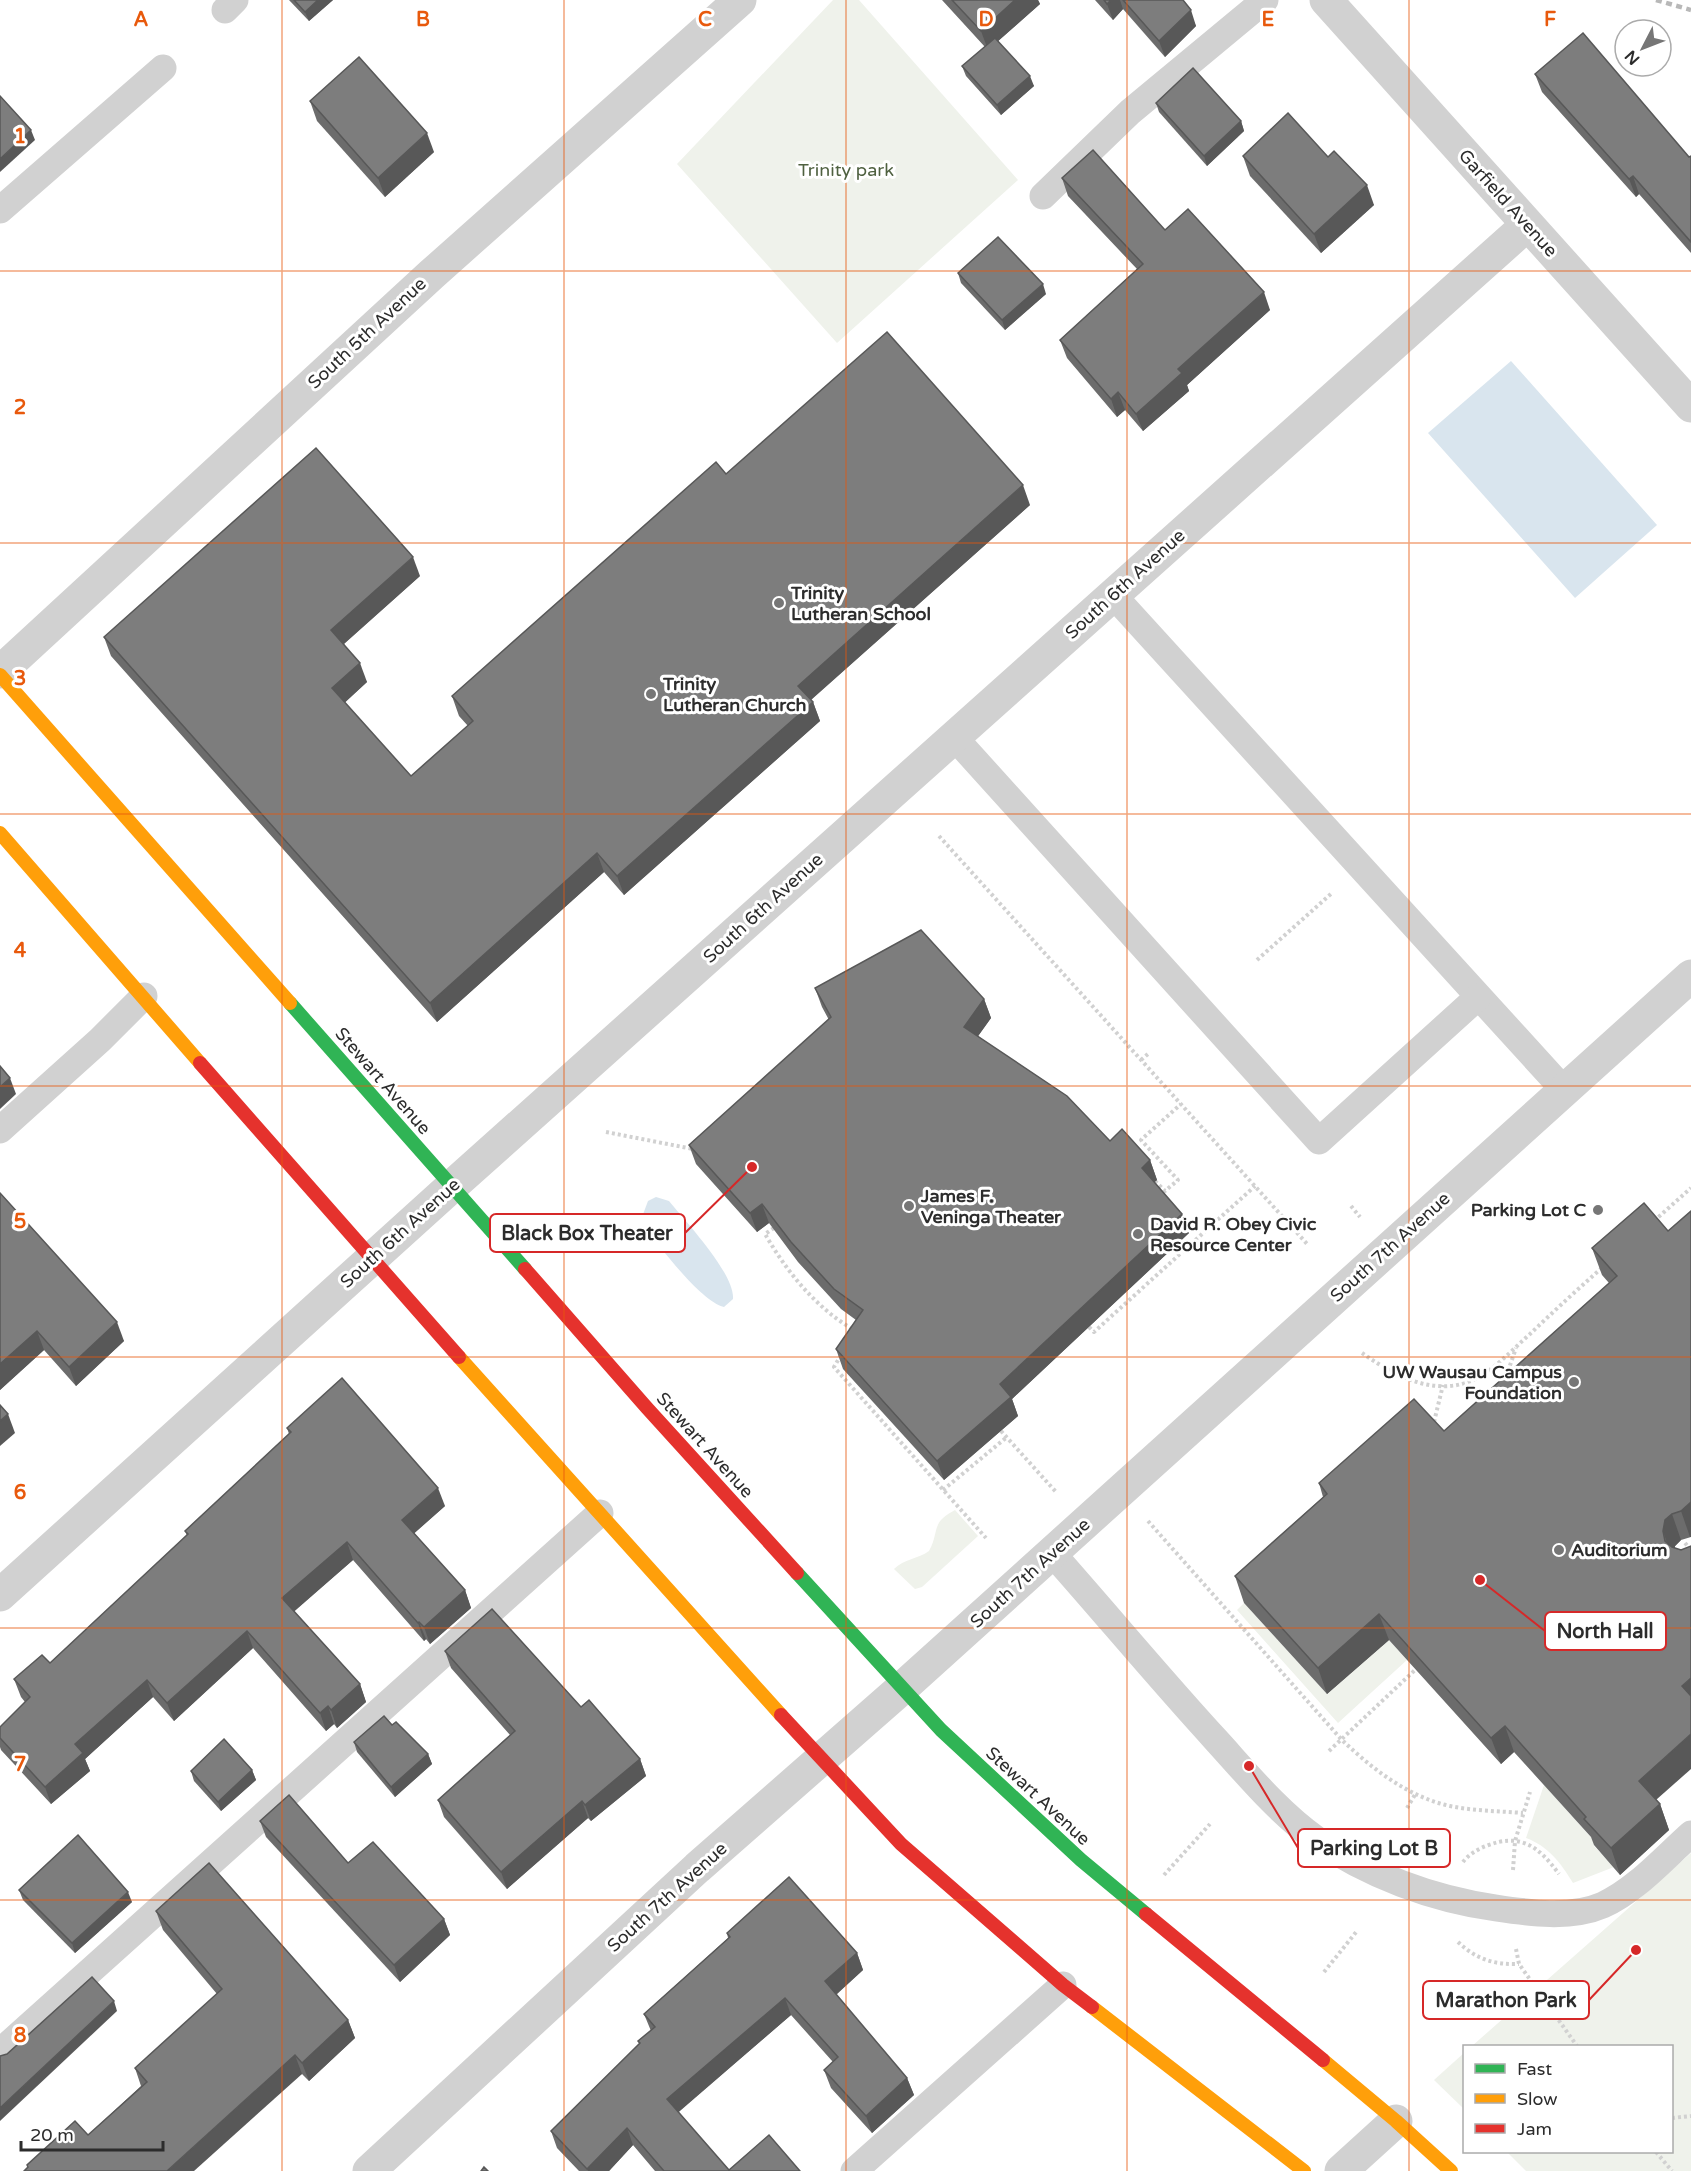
<svg xmlns="http://www.w3.org/2000/svg" width="1691" height="2171" font-family="'Varela Round',sans-serif">
	<rect width="100%" height="100%" fill="#fff"/>
	<g fill="#eff2eb">
		<polygon points="833,0 859,0 1018,180 837,343 677,164"/>
		<path d="M955,1510L978,1536L922,1587L915,1589L894,1569C904,1559 918,1559 929,1551C940,1531 930,1523 955,1510Z"/>
		<polygon points="1244,1603 1327,1694 1389,1640 1407,1660 1338,1723 1237,1610"/>
		<path d="M1544,1785L1596,1843L1594,1846L1614,1867L1573,1883C1561,1863 1548,1846 1526,1838Z"/>
		<polygon points="1691,1853 1691,2171 1526,2171 1507,2152 1672,2152 1672,2046 1472,2046"/>
		<polygon points="1464,2053 1464,2109 1434,2080"/>
	</g>
	<g fill="#d9e5ee">
		<polygon points="1511,361 1657,525 1575,598 1428,433"/>
		<path d="M656,1197L669,1201C686,1222 735,1274 733,1299L724,1307C700,1301 662,1248 645,1229L642,1217L648,1201Z"/>
	</g>
	<g fill="none" stroke-linecap="round" stroke-linejoin="round">
		<g stroke="#d1d1d1" stroke-width="4" stroke-dasharray="3 3" stroke-linecap="butt">
			<polyline points="939,836 1308,1245"/>
			<polyline points="1257,960 1332,893"/>
			<polyline points="1141,1060 1148,1054"/>
			<polyline points="606,1132 693,1149"/>
			<polyline points="1155,1181 1165,1191 1178,1180 1141,1140 1181,1104"/>
			<polyline points="1351,1206 1360,1217"/>
			<polyline points="1654,1221 1691,1188"/>
			<path d="M774,1228L765,1234C787,1272 816,1308 854,1330"/>
			<polyline points="1089,1327 1094,1332 1255,1186"/>
			<path d="M1362,1353C1395,1376 1437,1399 1477,1378C1497,1367 1513,1349 1530,1334C1554,1311 1579,1288 1604,1266"/>
			<polyline points="841,1355 834,1367 986,1538"/>
			<polyline points="1506,1377 1516,1348"/>
			<polyline points="1434,1422 1443,1385"/>
			<polyline points="1001,1431 1056,1492"/>
			<polyline points="943,1490 1007,1437"/>
			<path d="M1148,1521L1341,1739C1371,1768 1408,1797 1450,1806C1474,1811 1498,1811 1523,1813"/>
			<polyline points="1685,1543 1691,1550"/>
			<polyline points="1329,1751 1415,1670"/>
			<polyline points="1407,1808 1416,1793"/>
			<path d="M1463,1862C1468,1855 1478,1849 1486,1846C1521,1832 1539,1847 1559,1874"/>
			<polyline points="1513,1870 1515,1841 1530,1792"/>
			<polyline points="1164,1875 1210,1824"/>
			<path d="M1458,1942C1476,1959 1494,1965 1519,1964"/>
			<polyline points="1516,1949 1519,1964 1577,2046"/>
			<polyline points="1324,1972 1357,1931"/>
			<polyline points="1672,2118 1691,2116"/>
			<polyline points="1656,2152 1672,2171"/>
		</g>
		<g stroke="#d1d1d1" stroke-width="27">
			<polyline points="225,10 235,0"/>
			<polyline points="1043,196 1130,112 1265,0"/>
			<polyline points="0,210 163,68"/>
			<polyline points="1113,595 1564,1090"/>
			<polyline points="954,737 1319,1141 1478,997"/>
			<polyline points="0,1130 100,1040 144,996"/>
			<path d="M1052,1553C1107,1615 1160,1679 1216,1740C1247,1774 1278,1812 1316,1839C1368,1875 1432,1899 1496,1908C1529,1913 1571,1919 1603,1905C1636,1890 1664,1858 1691,1834"/>
			<polyline points="0,2052 600,1513"/>
			<polyline points="854,2171 1063,1985"/>
		</g>
		<g stroke="#d1d1d1" stroke-width="33">
			<polyline points="1326,0 1691,406"/>
			<polyline points="0,672 432,274 740,0"/>
			<polyline points="0,1595 451,1187 1527,225"/>
			<polyline points="369,2171 697,1868 901,1689 1691,976"/>
			<polyline points="1341,2171 1396,2121"/>
		</g>
		<g stroke="#30b455" stroke-width="14">
			<polyline points="290,1003 525,1269"/>
			<polyline points="797,1573 941,1730 1081,1860 1146,1914"/>
		</g>
		<g stroke="#ff9f0a" stroke-width="14">
			<polyline points="0,675 290,1003"/>
			<polyline points="0,833 200,1063"/>
			<polyline points="459,1357 781,1715"/>
			<polyline points="1092,2007 1304,2171"/>
			<polyline points="1323,2060 1396,2121 1451,2171"/>
		</g>
		<g stroke="#e5322d" stroke-width="14">
			<polyline points="200,1063 459,1357"/>
			<polyline points="525,1269 647,1408 797,1573"/>
			<polyline points="781,1715 901,1844 1063,1985 1092,2007"/>
			<polyline points="1146,1914 1323,2060"/>
		</g>
		<polyline stroke="#b8b8b8" stroke-width="4.5" stroke-dasharray="6 4.5" stroke-linecap="butt" points="1656,0 1691,10"/>
	</g>
	<g fill="#6c6c6c">
		<polygon points="289,0 333,0 309,21"/>
		<polygon points="942,0 1038,0 1040,4 998,41 1034,86 1001,115 966,76 962,66 985,47"/>
		<polygon points="1095,0 1183,0 1196,26 1165,57 1123,9 1113,20"/>
		<polygon points="1535,74 1689,157 1691,156 1691,253 1639,194 1636,197 1542,92"/>
		<polygon points="310,101 434,152 385,197 317,121"/>
		<polygon points="1156,103 1241,121 1244,131 1207,166 1159,112"/>
		<polygon points="1243,156 1328,157 1374,205 1321,253 1250,176"/>
		<polygon points="1062,178 1165,230 1270,310 1187,385 1189,391 1143,431 1125,410 1117,417 1067,358 1060,340 1137,269 1068,196"/>
		<polygon points="958,273 1046,294 1005,330 961,283"/>
		<polygon points="726,474 1030,505 811,700 813,702 820,721 624,895 604,872 437,1022 111,656 104,637 420,576 344,644 367,682 344,703 411,776 468,726 459,716 452,696"/>
		<polygon points="815,988 984,999 991,1018 978,1036 1110,1141 1150,1160 1157,1180 1154,1182 1182,1214 1189,1233 1012,1399 1018,1416 944,1480 843,1369 836,1349 856,1320 841,1309 798,1262 769,1223 757,1232 696,1164 689,1145 829,1020 822,1007"/>
		<polygon points="0,1193 124,1341 76,1386 44,1350 0,1390"/>
		<polygon points="1644,1203 1691,1537 1681,1540 1675,1546 1675,1548 1656,1800 1660,1804 1669,1830 1620,1875 1594,1845 1591,1837 1514,1752 1501,1764 1389,1640 1327,1694 1244,1603 1235,1576 1323,1497 1319,1483 1444,1431 1609,1283 1602,1275 1592,1248"/>
		<polygon points="287,1428 445,1506 414,1533 465,1590 471,1608 430,1644 426,1639 424,1641 353,1560 294,1611 360,1684 366,1702 337,1728 334,1724 326,1731 253,1648 174,1721 153,1697 85,1759 90,1771 51,1804 1,1750 0,1747 0,1727 25,1702 21,1697 14,1679 50,1663 187,1536 185,1531 289,1434"/>
		<polygon points="445,1651 581,1707 640,1759 646,1776 591,1821 588,1818 507,1889 444,1817 438,1800 510,1735 451,1668"/>
		<polygon points="392,1725 428,1754 432,1764 395,1797 357,1752 354,1742"/>
		<polygon points="252,1770 256,1780 221,1811 194,1781 191,1771"/>
		<polygon points="260,1821 444,1919 450,1935 400,1982 266,1837"/>
		<polygon points="19,1890 132,1902 75,1953 23,1900"/>
		<polygon points="156,1911 348,2020 355,2038 309,2081 302,2074 28,2168 27,2165 88,2135 141,2086 135,2068 217,1994 163,1930"/>
		<polygon points="727,1933 857,1953 863,1970 836,1995 907,2078 914,2095 872,2133 831,2088 824,2070 833,2062 791,2015 678,2112 729,2170 800,2171 655,2171 633,2145 609,2171 579,2171 557,2148 551,2131 639,2044 638,2041 651,2031 644,2014 728,1938"/>
	</g>
	<g fill="#585858">
		<polygon points="318,0 333,0 309,21 305,12"/>
		<polygon points="1015,0 1038,0 1040,4 988,50 981,31"/>
		<polygon points="1111,0 1120,0 1123,9 1113,20 1107,4"/>
		<polygon points="1191,10 1196,26 1165,57 1159,41"/>
		<polygon points="1030,76 1034,86 1001,115 997,105"/>
		<polygon points="1241,121 1244,131 1207,166 1204,156"/>
		<polygon points="31,130 35,140 0,172 0,159"/>
		<polygon points="427,133 434,152 385,197 378,178"/>
		<polygon points="1633,176 1639,194 1636,197 1629,179"/>
		<polygon points="1367,185 1374,205 1321,253 1314,234"/>
		<polygon points="1043,284 1046,294 1005,330 1002,320"/>
		<polygon points="1264,292 1270,310 1187,385 1189,391 1143,431 1136,414 1178,369"/>
		<polygon points="1118,392 1125,410 1117,417 1111,399"/>
		<polygon points="1023,485 1030,505 805,705 798,686"/>
		<polygon points="413,557 420,576 338,649 331,630"/>
		<polygon points="360,663 367,682 339,708 332,688"/>
		<polygon points="813,702 820,721 624,895 617,876"/>
		<polygon points="597,853 604,872 437,1022 430,1003"/>
		<polygon points="984,999 991,1018 971,1046 964,1027"/>
		<polygon points="10,1078 16,1094 0,1109 0,1087"/>
		<polygon points="1150,1160 1157,1180 1149,1187 1142,1168"/>
		<polygon points="762,1204 769,1223 757,1232 750,1213"/>
		<polygon points="1182,1214 1189,1233 1012,1399 1018,1416 944,1480 937,1461 1000,1384"/>
		<polygon points="117,1322 124,1341 76,1386 69,1367"/>
		<polygon points="37,1331 44,1350 0,1390 0,1364"/>
		<polygon points="8,1414 15,1433 0,1446 0,1421"/>
		<polygon points="438,1488 445,1506 409,1538 402,1520"/>
		<polygon points="1691,1502 1691,1537 1690,1537 1681,1511"/>
		<polygon points="1672,1514 1681,1540 1675,1546 1672,1558 1663,1531 1665,1520"/>
		<polygon points="347,1542 353,1560 289,1616 282,1598"/>
		<polygon points="465,1590 471,1608 430,1644 424,1627"/>
		<polygon points="1379,1614 1389,1640 1327,1694 1318,1668"/>
		<polygon points="419,1622 426,1639 424,1641 418,1623"/>
		<polygon points="247,1631 253,1648 174,1721 167,1703"/>
		<polygon points="1691,1678 1691,1712 1682,1686"/>
		<polygon points="147,1680 153,1697 85,1759 90,1771 51,1804 45,1787 75,1744"/>
		<polygon points="360,1684 366,1702 337,1728 331,1710"/>
		<polygon points="328,1706 334,1724 326,1731 320,1713"/>
		<polygon points="1505,1726 1514,1752 1501,1764 1491,1738"/>
		<polygon points="1691,1734 1691,1769 1648,1807 1639,1781"/>
		<polygon points="428,1754 432,1764 395,1797 391,1787"/>
		<polygon points="640,1759 646,1776 591,1821 585,1805"/>
		<polygon points="252,1770 256,1780 221,1811 218,1802"/>
		<polygon points="582,1801 588,1818 507,1889 501,1872"/>
		<polygon points="1660,1804 1669,1830 1620,1875 1611,1848"/>
		<polygon points="128,1892 132,1902 75,1953 72,1943"/>
		<polygon points="444,1919 450,1935 400,1982 394,1965"/>
		<polygon points="857,1953 863,1970 831,1999 825,1981"/>
		<polygon points="785,1998 791,2015 673,2117 667,2099"/>
		<polygon points="114,2001 117,2011 0,2121 0,2108"/>
		<polygon points="348,2020 355,2038 309,2081 302,2063"/>
		<polygon points="295,2055 302,2074 194,2171 167,2171"/>
		<polygon points="907,2078 914,2095 872,2133 866,2116"/>
		<polygon points="627,2128 633,2145 609,2171 588,2171 587,2169"/>
	</g>
	<g fill="#7d7d7d" stroke="#585858" stroke-width="1.5">
		<polygon points="294,0 318,0 305,12"/>
		<polygon points="952,0 1015,0 981,31"/>
		<polygon points="1104,0 1111,0 1107,4"/>
		<polygon points="1123,0 1183,0 1191,10 1159,41"/>
		<polygon points="1583,33 1689,157 1691,156 1691,242 1633,176 1629,179 1535,74"/>
		<polygon points="995,38 1030,76 997,105 962,66"/>
		<polygon points="359,57 427,133 378,178 310,101"/>
		<polygon points="1193,68 1241,121 1204,156 1156,103"/>
		<polygon points="0,96 31,130 0,159"/>
		<polygon points="1288,113 1328,157 1334,151 1367,185 1314,234 1243,156"/>
		<polygon points="1093,150 1165,230 1188,209 1264,292 1178,369 1182,373 1136,414 1118,392 1111,399 1060,340 1143,264 1062,178"/>
		<polygon points="998,237 1043,284 1002,320 958,273"/>
		<polygon points="887,332 1023,485 798,686 813,702 617,876 597,853 430,1003 104,637 316,448 413,557 331,630 360,663 332,688 411,776 473,721 452,696 716,462 726,474"/>
		<polygon points="921,930 984,999 964,1027 1067,1096 1110,1141 1122,1129 1150,1160 1142,1168 1182,1214 1000,1384 1011,1397 937,1461 836,1349 863,1310 834,1289 791,1242 762,1204 750,1213 689,1145 831,1017 815,988"/>
		<polygon points="0,1066 10,1078 0,1087"/>
		<polygon points="0,1193 117,1322 69,1367 37,1331 0,1364"/>
		<polygon points="1644,1203 1668,1231 1691,1211 1691,1502 1681,1511 1672,1514 1665,1520 1663,1531 1665,1541 1672,1547 1681,1550 1691,1546 1691,1678 1682,1686 1691,1696 1691,1734 1639,1781 1660,1804 1611,1848 1584,1819 1586,1817 1505,1726 1491,1738 1379,1614 1318,1668 1235,1576 1327,1494 1319,1483 1414,1399 1444,1431 1617,1276 1592,1248"/>
		<polygon points="342,1378 438,1488 402,1520 465,1590 424,1627 419,1622 418,1623 347,1542 282,1598 360,1684 331,1710 328,1706 320,1713 247,1631 167,1703 147,1680 75,1744 83,1753 45,1787 0,1738 0,1727 30,1697 14,1679 42,1655 50,1663 188,1534 185,1531 291,1432 287,1428"/>
		<polygon points="0,1405 8,1414 0,1421"/>
		<polygon points="492,1609 581,1707 589,1700 640,1759 585,1805 582,1801 501,1872 438,1800 515,1731 445,1651"/>
		<polygon points="384,1716 392,1725 396,1722 428,1754 391,1787 354,1742"/>
		<polygon points="224,1739 252,1770 218,1802 191,1771"/>
		<polygon points="289,1795 348,1863 373,1842 444,1919 394,1965 260,1821"/>
		<polygon points="78,1835 128,1892 72,1943 19,1890"/>
		<polygon points="209,1863 348,2020 302,2063 295,2055 167,2171 24,2171 28,2167 27,2165 75,2121 88,2135 147,2082 135,2068 222,1989 156,1911"/>
		<polygon points="789,1877 857,1953 825,1981 907,2078 866,2116 824,2070 838,2057 785,1998 667,2099 729,2170 769,2135 800,2171 664,2171 627,2128 587,2169 551,2131 640,2043 638,2041 655,2027 644,2014 730,1937 727,1933"/>
		<polygon points="92,1977 114,2001 0,2108 0,2056 7,2054"/>
		<polygon points="484,2167 488,2171 481,2171"/>
	</g>
	<path fill="none" stroke="#e8590c" stroke-width="1.5" stroke-opacity="0.55" d="M282,0V2171M564,0V2171M846,0V2171M1127,0V2171M1409,0V2171M0,271H1691M0,543H1691M0,814H1691M0,1086H1691M0,1357H1691M0,1628H1691M0,1900H1691"/>
	<g fill="#767676" stroke="#fff" stroke-width="2">
		<circle cx="779" cy="603" r="6"/>
		<circle cx="651" cy="694" r="6"/>
		<circle cx="909" cy="1206" r="6"/>
		<circle cx="1598" cy="1210" r="6"/>
		<circle cx="1138" cy="1234" r="6"/>
		<circle cx="1574" cy="1382" r="6"/>
		<circle cx="1559" cy="1550" r="6"/>
	</g>
	<g text-anchor="middle" stroke-width="6" stroke-linejoin="round" paint-order="stroke">
		<g font-size="18" fill="#4f6140" stroke="#fff">
			<text x="846" y="176">Trinity park</text>
		</g>
		<g font-size="18" fill="#2c2c2c" stroke="#fff">
			<text transform="translate(1508 203) rotate(48)" y="6">Garfield Avenue</text>
			<text transform="translate(367 333) rotate(-43)" y="6">South 5th Avenue</text>
			<text transform="translate(1125 584) rotate(-42)" y="6">South 6th Avenue</text>
			<text transform="translate(763 908) rotate(-42)" y="6">South 6th Avenue</text>
			<text transform="translate(383 1081) rotate(49)" y="6">Stewart Avenue</text>
			<text transform="translate(400 1233) rotate(-42)" y="6">South 6th Avenue</text>
			<text transform="translate(1390 1247) rotate(-42)" y="6">South 7th Avenue</text>
			<text transform="translate(705 1445) rotate(48)" y="6">Stewart Avenue</text>
			<text transform="translate(1030 1573) rotate(-42)" y="6">South 7th Avenue</text>
			<text transform="translate(1038 1796) rotate(43)" y="6">Stewart Avenue</text>
			<text transform="translate(667 1897) rotate(-42)" y="6">South 7th Avenue</text>
		</g>
		<g font-size="18" font-weight="bold" fill="#2c2c2c" stroke="#fff" text-anchor="start">
			<text x="791" y="599">Trinity<tspan x="791" dy="21">Lutheran School</tspan></text>
			<text x="663" y="690">Trinity<tspan x="663" dy="21">Lutheran Church</tspan></text>
			<text x="921" y="1202">James F.<tspan x="921" dy="21">Veninga Theater</tspan></text>
			<text x="1586" y="1216" text-anchor="end">Parking Lot C</text>
			<text x="1150" y="1230">David R. Obey Civic<tspan x="1150" dy="21">Resource Center</tspan></text>
			<text x="1562" y="1378" text-anchor="end">UW Wausau Campus<tspan x="1562" dy="21">Foundation</tspan></text>
			<text x="1571" y="1556">Auditorium</text>
		</g>
	</g>
	<g font-size="20" text-anchor="middle" font-weight="bold" fill="#e8590c" stroke="#fff" stroke-width="6" stroke-linejoin="round" paint-order="stroke">
		<text x="141" y="26">A</text>
		<text x="423" y="26">B</text>
		<text x="705" y="26">C</text>
		<text x="986" y="26">D</text>
		<text x="1268" y="26">E</text>
		<text x="1550" y="26">F</text>
		<text x="20" y="143">1</text>
		<text x="20" y="414">2</text>
		<text x="20" y="685">3</text>
		<text x="20" y="957">4</text>
		<text x="20" y="1228">5</text>
		<text x="20" y="1499">6</text>
		<text x="20" y="1771">7</text>
		<text x="20" y="2042">8</text>
	</g>
	<path fill="none" stroke="#d62828" stroke-width="2" d="M752 1167L685 1233M1480 1580L1545 1631M1249 1766L1298 1848M1636 1950L1589 2000"/>
	<g fill="#d62828" stroke="#fff" stroke-width="2">
		<circle cx="752" cy="1167" r="6"/>
		<circle cx="1480" cy="1580" r="6"/>
		<circle cx="1249" cy="1766" r="6"/>
		<circle cx="1636" cy="1950" r="6"/>
	</g>
	<g fill="#fff" stroke="#d62828" stroke-width="2">
		<rect x="490" y="1214" width="195" height="38" rx="6"/>
		<rect x="1545" y="1612" width="121" height="38" rx="6"/>
		<rect x="1298" y="1829" width="152" height="38" rx="6"/>
		<rect x="1423" y="1981" width="166" height="38" rx="6"/>
	</g>
	<g font-size="20" text-anchor="middle" font-weight="bold" fill="#2c2c2c">
		<text x="587" y="1240">Black Box Theater</text>
		<text x="1605" y="1638">North Hall</text>
		<text x="1374" y="1855">Parking Lot B</text>
		<text x="1506" y="2007">Marathon Park</text>
	</g>
	<rect x="1463" y="2045" width="210" height="108" fill="#ffffff" stroke="#ababab" stroke-width="1.5"/>
	<rect x="1475" y="2064" width="30" height="9" fill="#30b455" stroke="#ababab" stroke-width="1.5"/>
	<text x="1517" y="2075" font-size="18" fill="#2c2c2c">Fast</text>
	<rect x="1475" y="2094" width="30" height="9" fill="#ff9f0a" stroke="#ababab" stroke-width="1.5"/>
	<text x="1517" y="2105" font-size="18" fill="#2c2c2c">Slow</text>
	<rect x="1475" y="2124" width="30" height="9" fill="#e5322d" stroke="#ababab" stroke-width="1.5"/>
	<text x="1517" y="2135" font-size="18" fill="#2c2c2c">Jam</text>
	<g transform="translate(1643 48) rotate(228)"><circle r="28" fill="#ffffff" stroke="#ababab" stroke-width="1.5"/>
	<path d="M0-4.5L10 22L0 15L-10 22Z" fill="#767676"/>
	<text y="-9" font-size="16" font-weight="bold" text-anchor="middle" fill="#2c2c2c">N</text>
	</g>
	<path d="M21 2141v9h142v-9" fill="none" stroke="#2c2c2c" stroke-width="3"/>
	<text x="30" y="2141" font-size="18" fill="#2c2c2c" stroke="#ffffff" stroke-width="4.5" paint-order="stroke">20 m</text>
</svg>
